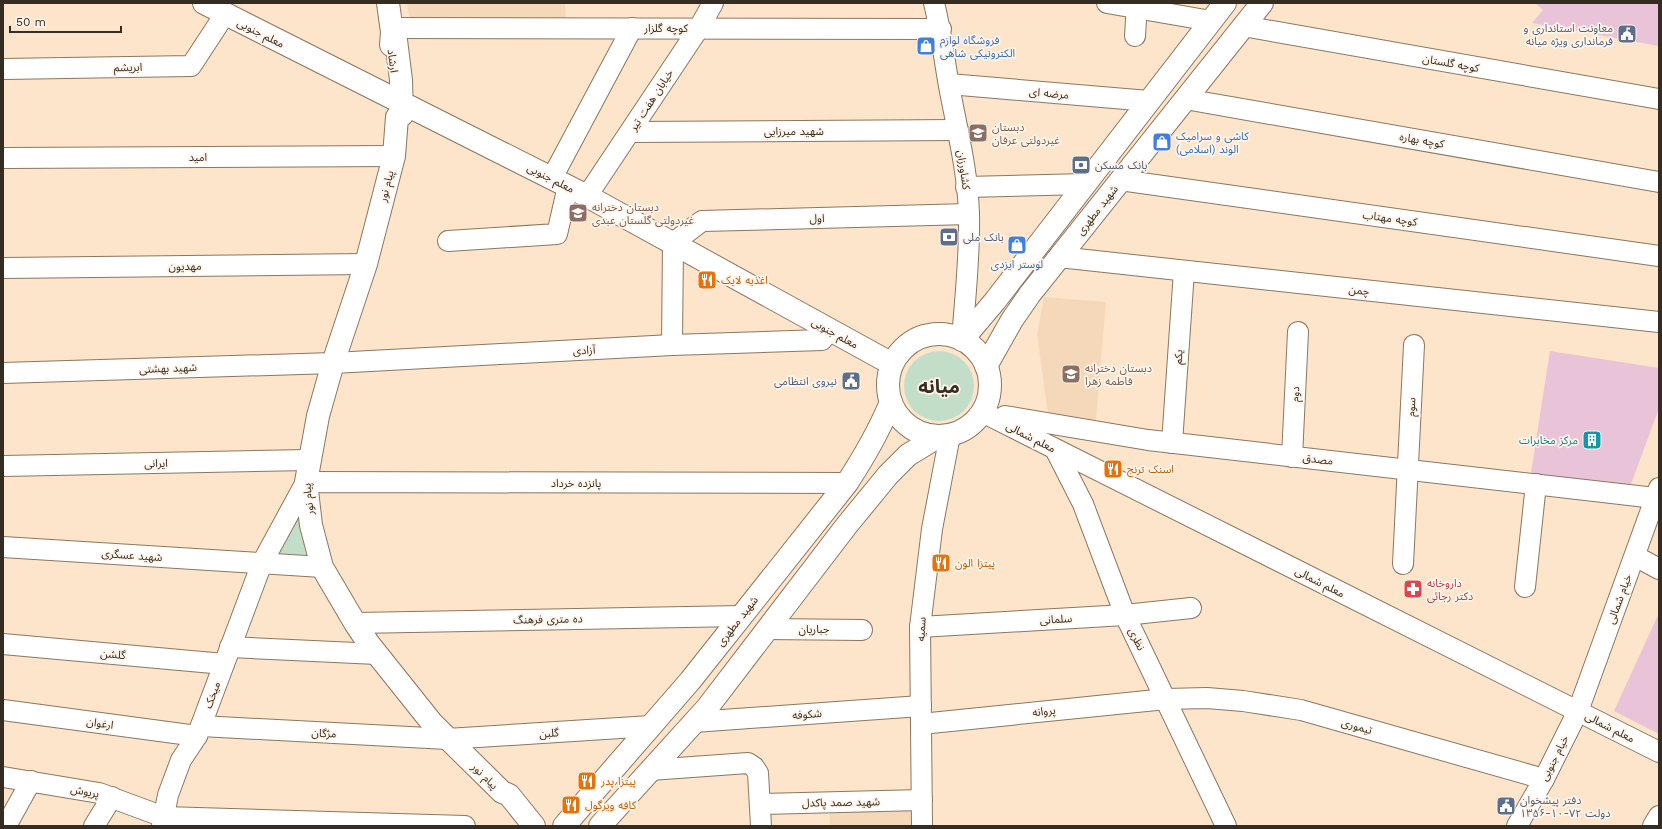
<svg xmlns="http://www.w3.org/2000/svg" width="1662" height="829" font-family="'Work Sans','Noto Sans Arabic',sans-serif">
	<rect width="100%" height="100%" fill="#fde5cb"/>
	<g fill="#f5d8b9">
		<polygon points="407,3 565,3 566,19 410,24"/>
		<polygon points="1044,297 1106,302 1096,420 1048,413 1037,335"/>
		<polygon points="829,808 914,808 915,826 830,826"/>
	</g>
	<g fill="#c3dec8">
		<circle cx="939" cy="386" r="35"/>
		<polygon points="303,497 315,561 270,558"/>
	</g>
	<g fill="#e9c3d7">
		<polygon points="1535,3 1659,3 1659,46 1532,23 1543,10"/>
		<polygon points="1550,351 1659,368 1659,408 1630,487 1531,473"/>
		<polygon points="1659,613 1659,734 1614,711"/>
	</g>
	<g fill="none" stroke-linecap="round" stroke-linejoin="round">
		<defs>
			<g id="minor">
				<path d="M934,3C941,31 944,58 949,86C957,129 968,172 969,215C970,257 965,298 962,340"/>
				<polyline points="1107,3 1211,21"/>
				<polyline points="1243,26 1659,99"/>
				<polyline points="391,28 941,29"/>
				<polyline points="1135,36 1137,3"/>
				<polyline points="3,69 191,66 225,14"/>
				<polyline points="949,84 1149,101"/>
				<polyline points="1185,99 1659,182"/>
				<polyline points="631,132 958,130"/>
				<polyline points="3,158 394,156"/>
				<polyline points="552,178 632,28"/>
				<polyline points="1120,180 1659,256"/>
				<polyline points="966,187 1085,184"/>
				<polyline points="587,196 699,28 713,3"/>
				<polyline points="448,241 557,234 568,186"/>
				<polyline points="1059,257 1659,322"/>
				<polyline points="3,268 366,264"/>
				<polyline points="672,345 673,243 702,221 969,214"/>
				<polyline points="3,373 333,363 672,345 822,340 830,330"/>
				<polyline points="982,412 1659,752"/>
				<polyline points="1005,416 1148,440 1655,498"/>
				<polyline points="1172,443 1184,271"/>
				<polyline points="1055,449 1083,504 1125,615 1226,826"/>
				<polyline points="1292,457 1298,332"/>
				<polyline points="3,466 309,460"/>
				<polyline points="3,547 322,567"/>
				<polyline points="1635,556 1659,569"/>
				<polyline points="1403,564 1414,345"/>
				<polyline points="1525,587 1536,484"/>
				<polyline points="355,623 741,616"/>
				<polyline points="920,627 1125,615 1191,608"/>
				<polyline points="767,629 862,630"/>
				<polyline points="3,644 224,664"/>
				<polyline points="230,647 377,654"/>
				<polyline points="3,710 197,736"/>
				<polyline points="694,722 921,706"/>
				<polyline points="921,724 1166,699 1207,698 1243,701 1301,710 1544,779"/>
				<polyline points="201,726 447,739 651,726"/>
				<polyline points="650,770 748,763 754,767 758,773 761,826"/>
				<polyline points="3,777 99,793 164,817 465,826"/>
				<polyline points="760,804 922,800"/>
				<polyline points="6,826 31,781"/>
				<polyline points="94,826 112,797"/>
				<polyline points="162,826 168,795 181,760 197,736 262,563 306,482 847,483"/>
				<polyline points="922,826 920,627 932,529 950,435"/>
				<polyline points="1517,826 1544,779 1578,711 1659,488"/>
				<polyline points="1653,826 1659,816"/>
			</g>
			<g id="major">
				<polyline points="204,3 587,196 892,364"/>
				<polyline points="388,3 392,32 391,45"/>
				<polyline points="392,32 396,40 401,80 402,115"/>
				<polyline points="401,112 397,117 394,156 366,264 333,363 318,416 306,482 311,525 322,567 355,623 369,644 432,723 502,792 509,795 534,826"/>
				<circle cx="939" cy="385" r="51"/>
				<polyline points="962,340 995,301 1225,3"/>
				<polyline points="986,366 1012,320 1030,294 1262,3"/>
				<path d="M564,826L690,681L847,483C864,457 879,431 891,402"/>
				<polyline points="600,826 707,708 847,525 888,475 908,455 939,436"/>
			</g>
		</defs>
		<use href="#minor" stroke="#8c765f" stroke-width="22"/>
		<use href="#major" stroke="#8c765f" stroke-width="24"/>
		<use href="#minor" stroke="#fff" stroke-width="20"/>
		<use href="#major" stroke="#fff" stroke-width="22"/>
	</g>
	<defs>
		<symbol id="civic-square" viewBox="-11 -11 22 22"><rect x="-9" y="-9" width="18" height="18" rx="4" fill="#5c6f8a" stroke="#fff5eb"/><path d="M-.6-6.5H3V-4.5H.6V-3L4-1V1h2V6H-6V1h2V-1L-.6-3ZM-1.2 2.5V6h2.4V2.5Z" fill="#fff"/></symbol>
		<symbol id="shop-square" viewBox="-11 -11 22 22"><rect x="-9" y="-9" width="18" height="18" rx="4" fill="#3f7fe0" stroke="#fff5eb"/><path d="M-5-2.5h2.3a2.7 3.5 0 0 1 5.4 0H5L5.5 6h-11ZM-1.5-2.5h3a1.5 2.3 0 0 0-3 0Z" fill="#fff"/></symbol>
		<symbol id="school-square" viewBox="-11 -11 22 22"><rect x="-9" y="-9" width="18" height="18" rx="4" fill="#8d6e63" stroke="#fff5eb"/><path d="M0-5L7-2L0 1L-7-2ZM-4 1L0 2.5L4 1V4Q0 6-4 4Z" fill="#fff"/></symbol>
		<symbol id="bank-square" viewBox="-11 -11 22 22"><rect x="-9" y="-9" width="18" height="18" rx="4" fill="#5c6f8a" stroke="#fff5eb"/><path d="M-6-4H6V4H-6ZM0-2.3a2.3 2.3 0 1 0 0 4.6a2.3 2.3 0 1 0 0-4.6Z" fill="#fff"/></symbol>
		<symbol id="restaurant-square" viewBox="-11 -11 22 22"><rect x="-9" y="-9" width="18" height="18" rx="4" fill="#e8710a" stroke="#fff5eb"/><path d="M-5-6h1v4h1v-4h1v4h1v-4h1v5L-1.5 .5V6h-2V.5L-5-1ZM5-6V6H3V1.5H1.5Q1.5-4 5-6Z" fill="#fff"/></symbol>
		<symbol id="building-square" viewBox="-11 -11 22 22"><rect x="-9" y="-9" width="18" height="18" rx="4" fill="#0f9aa8" stroke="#fff5eb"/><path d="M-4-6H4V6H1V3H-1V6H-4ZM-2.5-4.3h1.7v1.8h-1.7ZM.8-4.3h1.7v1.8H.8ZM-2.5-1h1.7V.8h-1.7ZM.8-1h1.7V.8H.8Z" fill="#fff"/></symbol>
		<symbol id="pharmacy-square" viewBox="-11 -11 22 22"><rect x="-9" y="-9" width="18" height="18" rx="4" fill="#e0444e" stroke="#fff5eb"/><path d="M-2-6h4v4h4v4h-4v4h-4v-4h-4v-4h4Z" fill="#fff"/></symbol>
	</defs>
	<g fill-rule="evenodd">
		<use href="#civic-square" x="1616" y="23" width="22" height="22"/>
		<use href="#shop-square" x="915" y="35" width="22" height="22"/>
		<use href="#school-square" x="967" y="122" width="22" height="22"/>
		<use href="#shop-square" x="1151" y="131" width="22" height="22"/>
		<use href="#bank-square" x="1070" y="154" width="22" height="22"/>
		<use href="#school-square" x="567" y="202" width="22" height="22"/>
		<use href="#bank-square" x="938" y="226" width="22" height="22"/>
		<use href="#shop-square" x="1006" y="234" width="22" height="22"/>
		<use href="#restaurant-square" x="696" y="269" width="22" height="22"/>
		<use href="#school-square" x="1060" y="363" width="22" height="22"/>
		<use href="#civic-square" x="840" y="370" width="22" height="22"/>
		<use href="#building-square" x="1581" y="429" width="22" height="22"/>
		<use href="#restaurant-square" x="1102" y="458" width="22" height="22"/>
		<use href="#restaurant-square" x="930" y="552" width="22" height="22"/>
		<use href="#pharmacy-square" x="1402" y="578" width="22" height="22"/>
		<use href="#restaurant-square" x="576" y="770" width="22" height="22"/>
		<use href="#restaurant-square" x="560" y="794" width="22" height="22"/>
		<use href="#civic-square" x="1495" y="795" width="22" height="22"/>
	</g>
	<g text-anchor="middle" stroke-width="3.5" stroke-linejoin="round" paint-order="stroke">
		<g font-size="11" fill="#352c22" stroke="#fff5eb">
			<text x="666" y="32">کوچه گلزار</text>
			<text transform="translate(261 33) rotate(27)" y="4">معلم جنوبی</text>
			<text transform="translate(393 61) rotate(83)" y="4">ارشاد</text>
			<text transform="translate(1451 63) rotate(10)" y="4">کوچه گلستان</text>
			<text transform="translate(128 67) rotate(-1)" y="4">ابریشم</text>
			<text transform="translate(1049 93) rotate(5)" y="4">مرضه ای</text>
			<text transform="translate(651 100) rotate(-57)" y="4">خیابان هفت تیر</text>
			<text x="794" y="135">شهید میرزایی</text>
			<text transform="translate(1422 140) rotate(10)" y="4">کوچه بهاره</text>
			<text x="198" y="161">امید</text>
			<text transform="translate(964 170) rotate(82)" y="4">کشاورزان</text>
			<text transform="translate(551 178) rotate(27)" y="4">معلم جنوبی</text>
			<text transform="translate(386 186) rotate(-76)" y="4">پیام نور</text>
			<text transform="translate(1097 210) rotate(-52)" y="4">شهید مطهری</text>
			<text transform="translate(817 218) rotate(-1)" y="4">اول</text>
			<text transform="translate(1390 218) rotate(8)" y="4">کوچه مهتاب</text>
			<text transform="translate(185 266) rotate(-1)" y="4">مهدیون</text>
			<text transform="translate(1359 290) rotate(6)" y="4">چمن</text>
			<text transform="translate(835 333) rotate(29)" y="4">معلم جنوبی</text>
			<text transform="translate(584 350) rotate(-3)" y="4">آزادی</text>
			<text transform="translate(1178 357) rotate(-86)" y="4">یکم</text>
			<text transform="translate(168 368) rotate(-2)" y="4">شهید بهشتی</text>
			<text transform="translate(1295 394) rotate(-87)" y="4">دوم</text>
			<text transform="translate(1411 407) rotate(-87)" y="4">سوم</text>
			<text transform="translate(1031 437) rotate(27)" y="4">معلم شمالی</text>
			<text transform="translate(1318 459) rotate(6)" y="4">مصدق</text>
			<text transform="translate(156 463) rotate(-1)" y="4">ایرانی</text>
			<text x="576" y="487">پانزده خرداد</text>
			<text transform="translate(308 499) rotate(-96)" y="4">پیام نور</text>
			<text transform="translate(132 555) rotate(4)" y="4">شهید عسگری</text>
			<text transform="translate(1320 582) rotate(27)" y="4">معلم شمالی</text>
			<text transform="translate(1619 599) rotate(-70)" y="4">خیام شمالی</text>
			<text transform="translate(548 619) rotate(-1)" y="4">ده متری فرهنگ</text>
			<text transform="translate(1056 619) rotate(-3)" y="4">سلمانی</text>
			<text transform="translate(737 621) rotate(-52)" y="4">شهید مطهری</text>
			<text x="814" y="633">جباریان</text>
			<text transform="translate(921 629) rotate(-87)" y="4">سمیه</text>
			<text transform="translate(1137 639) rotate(64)" y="4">نظری</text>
			<text transform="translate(113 654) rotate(5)" y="4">گلشن</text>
			<text transform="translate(212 695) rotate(-70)" y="4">میخک</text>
			<text transform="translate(1044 711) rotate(-6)" y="4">پروانه</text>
			<text transform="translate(807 714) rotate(-4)" y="4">شکوفه</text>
			<text transform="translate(100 723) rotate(8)" y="4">ارغوان</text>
			<text transform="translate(1357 726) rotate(16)" y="4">تیموری</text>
			<text transform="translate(1610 727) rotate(27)" y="4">معلم شمالی</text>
			<text transform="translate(324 733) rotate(3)" y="4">مژگان</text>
			<text transform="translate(549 733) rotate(-4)" y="4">گلبن</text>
			<text transform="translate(1554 758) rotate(-63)" y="4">خیام جنوبی</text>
			<text transform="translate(485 776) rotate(44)" y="4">پیام نور</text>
			<text transform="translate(85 791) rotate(11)" y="4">پریوش</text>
			<text transform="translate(841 802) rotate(-1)" y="4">شهید صمد پاکدل</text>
		</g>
		<g font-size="11" fill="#4e5e75" stroke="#fff5eb" text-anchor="start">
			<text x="1613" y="32" text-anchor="end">معاونت استانداری و<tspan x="1613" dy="13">فرمانداری ویژه میانه</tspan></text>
			<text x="1095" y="169">بانک مسکن</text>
			<text x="963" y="241">بانک ملی</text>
			<text x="837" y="385" text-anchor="end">نیروی انتظامی</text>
			<text x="1520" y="804">دفتر پیشخوان<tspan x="1520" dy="13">دولت ۷۲-۱۰-۱۳۵۶</tspan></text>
		</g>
		<g font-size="11" fill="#366cbe" stroke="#fff5eb" text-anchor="start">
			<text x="940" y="44">فروشگاه لوازم<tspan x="940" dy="13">الکترونیکی شاهی</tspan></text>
			<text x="1176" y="140">کاشی و سرامیک<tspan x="1176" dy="13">الوند (اسلامی)</tspan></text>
			<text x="1017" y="268" text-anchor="middle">لوستر ایزدی</text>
		</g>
		<g font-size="11" fill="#785e54" stroke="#fff5eb" text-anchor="start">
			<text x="992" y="131">دبستان<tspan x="992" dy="13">غیردولتی عرفان</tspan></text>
			<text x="592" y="211">دبستان دخترانه<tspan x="592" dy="13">غیردولتی گلستان عبدی</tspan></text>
			<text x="1085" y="372">دبستان دخترانه<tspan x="1085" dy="13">فاطمه زهرا</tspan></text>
		</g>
		<g font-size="11" fill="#c56008" stroke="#fff5eb" text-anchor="start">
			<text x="721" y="284">اغذیه لایک</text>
			<text x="1127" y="473">اسنک ترنج</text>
			<text x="955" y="567">پیتزا الون</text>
			<text x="601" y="785">پیتزا پدر</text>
			<text x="585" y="809">کافه ویرگول</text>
		</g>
		<g font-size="11" fill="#0d838f" stroke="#fff5eb" text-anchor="end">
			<text x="1578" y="444">مرکز مخابرات</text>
		</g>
		<g font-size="11" fill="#be3a42" stroke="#fff5eb" text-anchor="start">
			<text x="1427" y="587">داروخانه<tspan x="1427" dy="13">دکتر رجائی</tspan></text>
		</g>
		<g font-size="19" font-weight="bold" fill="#352c22" stroke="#fff5eb">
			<text x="939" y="393">میانه</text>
		</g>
	</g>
	<rect width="1662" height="829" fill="none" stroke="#352c22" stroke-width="8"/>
	<path d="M10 26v6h111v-6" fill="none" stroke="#352c22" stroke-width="2"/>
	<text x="16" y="26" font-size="12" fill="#352c22" stroke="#fff5eb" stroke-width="3" paint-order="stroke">50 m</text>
</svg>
